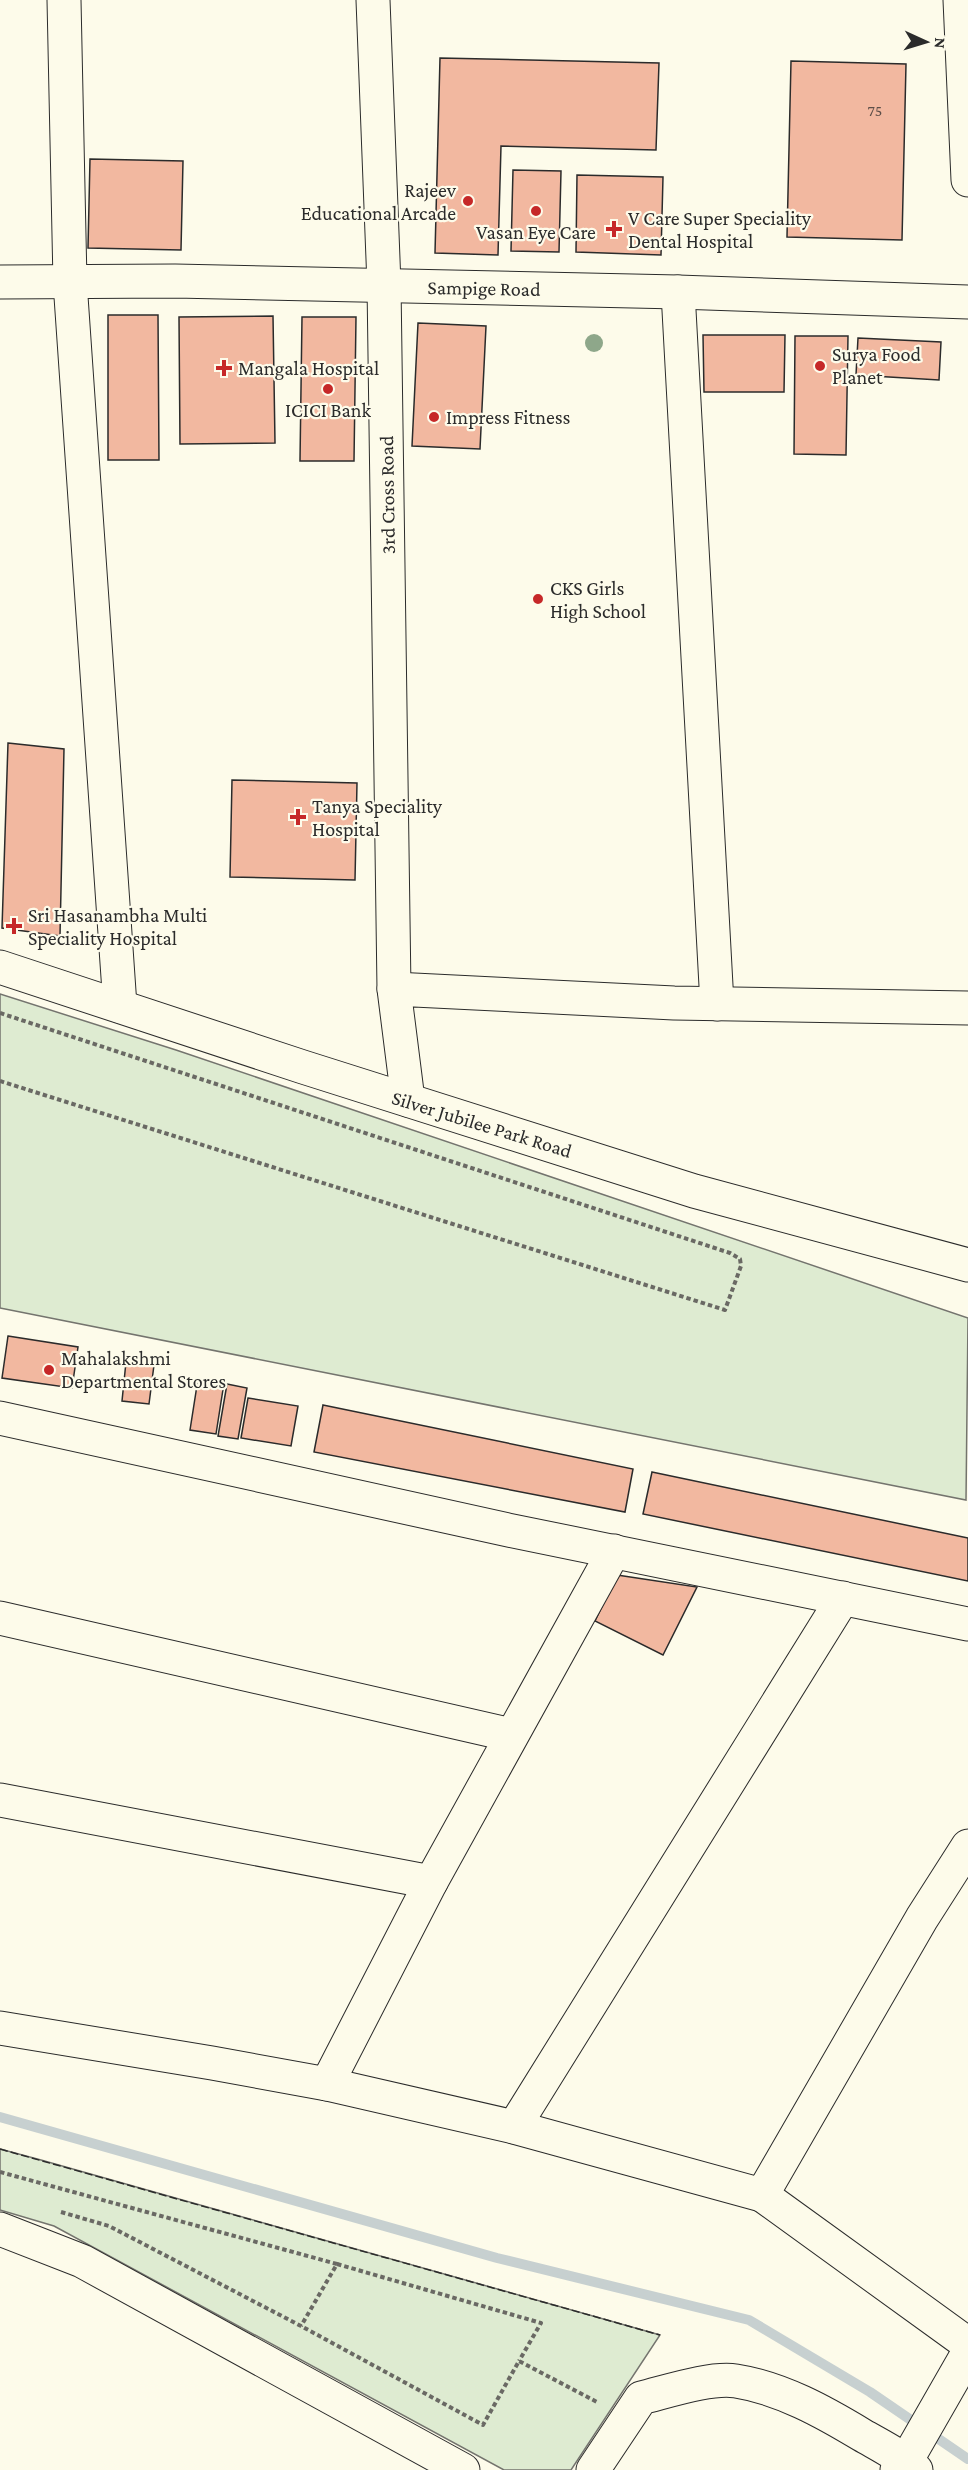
<svg xmlns="http://www.w3.org/2000/svg" width="968" height="2470" font-family="'Crimson Pro',serif">
	<rect width="100%" height="100%" fill="#fdfbea"/>
	<g fill="#deebd1" stroke="#74746e" stroke-width="1.5">
		<polygon points="0,994 176,1050 968,1318 966,1500 0,1308"/>
		<polygon points="0,2149 41,2160 660,2335 571,2470 504,2470 54,2226 0,2210"/>
	</g>
	<g fill="none" stroke-linecap="round" stroke-linejoin="round">
		<polyline stroke="#c7d0d0" stroke-width="10" points="0,2117 497,2258 749,2320 870,2392 968,2459"/>
	</g>
	<g fill="#f2b8a0" stroke="#2b2b2b" stroke-width="1.5">
		<polygon points="440,58 659,63 656,150 501,146 498,255 435,253"/>
		<polygon points="791,61 906,64 902,240 787,237"/>
		<polygon points="90,159 183,161 181,250 88,248"/>
		<polygon points="513,170 561,171 559,252 511,251"/>
		<polygon points="577,175 663,177 661,255 576,252"/>
		<polygon points="108,315 158,315 159,460 108,460"/>
		<polygon points="273,316 275,443 180,444 179,317"/>
		<polygon points="302,317 356,317 354,461 300,461"/>
		<polygon points="418,323 486,326 480,449 412,446"/>
		<polygon points="703,335 785,335 784,392 704,392"/>
		<polygon points="795,336 848,336 846,455 794,454"/>
		<polygon points="858,338 941,342 939,380 856,375"/>
		<polygon points="8,743 64,749 60,936 2,928"/>
		<polygon points="232,780 357,783 355,880 230,877"/>
		<polygon points="8,1336 78,1347 72,1388 2,1378"/>
		<polygon points="126,1362 154,1365 149,1404 122,1401"/>
		<polygon points="198,1379 224,1383 216,1434 190,1430"/>
		<polygon points="227,1384 247,1388 238,1439 218,1436"/>
		<polygon points="248,1398 298,1406 291,1446 241,1438"/>
		<polygon points="323,1405 633,1469 625,1512 314,1452"/>
		<polygon points="652,1472 968,1538 968,1581 643,1514"/>
		<polygon points="617,1575 697,1587 663,1655 595,1621"/>
	</g>
	<g fill="none" stroke-linecap="round" stroke-linejoin="round">
		<defs>
			<g id="minor">
				<polyline points="64,0 70,282 120,1006"/>
				<polyline points="373,0 384,285 394,989"/>
				<polyline points="960,0 968,180"/>
				<polyline points="0,282 175,281 678,292 968,302"/>
				<polyline points="678,292 717,1004"/>
				<polyline points="0,967 303,1067 694,1191 968,1265"/>
				<polyline points="408,1100 394,989 674,1003 968,1008"/>
				<polyline points="0,1418 508,1530 968,1624"/>
				<polyline points="0,1618 511,1735"/>
				<polyline points="0,1800 431,1882"/>
				<polyline points="0,2028 212,2063 327,2084 514,2127 843,1598"/>
				<polyline points="327,2084 431,1882 614,1551"/>
				<polyline points="514,2127 762,2195 922,1918 968,1846"/>
				<polyline points="762,2195 968,2344"/>
				<polyline points="0,2229 82,2261 463,2470"/>
				<path d="M593,2470L641,2398C666,2392 710,2377 736,2381C781,2388 824,2412 862,2435C881,2446 900,2455 916,2470"/>
				<polyline points="897,2470 913,2449 968,2353"/>
			</g>
		</defs>
		<use href="#minor" stroke="#2b2b2b" stroke-width="35"/>
		<g stroke="#6a6964" stroke-width="4" stroke-dasharray="4.5 3" stroke-linecap="butt">
			<polyline points="0,1013 730,1253 740,1259 741,1266 725,1310 0,1081"/>
			<polyline points="0,2172 337,2264 301,2326"/>
			<polyline points="61,2212 109,2226 301,2326 483,2425 519,2361 597,2402"/>
			<polyline points="337,2264 541,2323 519,2361"/>
		</g>
		<use href="#minor" stroke="#fdfbea" stroke-width="33"/>
		<polyline stroke="#2b2b2b" stroke-width="1.5" stroke-dasharray="8 3" stroke-linecap="butt" points="0,2149 660,2335"/>
	</g>
	<circle fill="#8ea78a" cx="594" cy="343" r="9"/>
	<g fill="#c62828" stroke="#fdfbea" stroke-width="2">
		<circle cx="468" cy="201" r="6"/>
		<circle cx="536" cy="211" r="6"/>
		<path d="M611 220h6v6h6v6h-6v6h-6v-6h-6v-6h6z"/>
		<circle cx="820" cy="366" r="6"/>
		<path d="M221 359h6v6h6v6h-6v6h-6v-6h-6v-6h6z"/>
		<circle cx="328" cy="389" r="6"/>
		<circle cx="434" cy="417" r="6"/>
		<circle cx="538" cy="599" r="6"/>
		<path d="M295 808h6v6h6v6h-6v6h-6v-6h-6v-6h6z"/>
		<path d="M11 917h6v6h6v6h-6v6h-6v-6h-6v-6h6z"/>
		<circle cx="49" cy="1370" r="6"/>
	</g>
	<g text-anchor="middle" stroke-width="4.5" stroke-linejoin="round" paint-order="stroke">
		<g font-size="16" fill="#5d4e48">
			<text x="875" y="116">75</text>
		</g>
		<g font-size="20" fill="#2b2b2b" stroke="#fdfbea" text-anchor="start">
			<text x="456" y="197" text-anchor="end">Rajeev<tspan x="456" dy="23">Educational Arcade</tspan></text>
			<text x="628" y="225">V Care Super Speciality<tspan x="628" dy="23">Dental Hospital</tspan></text>
			<text x="536" y="239" text-anchor="middle">Vasan Eye Care</text>
			<text x="832" y="361">Surya Food<tspan x="832" dy="23">Planet</tspan></text>
			<text x="238" y="375">Mangala Hospital</text>
			<text x="328" y="417" text-anchor="middle">ICICI Bank</text>
			<text x="446" y="424">Impress Fitness</text>
			<text x="550" y="595">CKS Girls<tspan x="550" dy="23">High School</tspan></text>
			<text x="312" y="813">Tanya Speciality<tspan x="312" dy="23">Hospital</tspan></text>
			<text x="28" y="922">Sri Hasanambha Multi<tspan x="28" dy="23">Speciality Hospital</tspan></text>
			<text x="61" y="1365">Mahalakshmi<tspan x="61" dy="23">Departmental Stores</tspan></text>
		</g>
		<g font-size="20" fill="#2b2b2b" stroke="#fdfbea">
			<text transform="translate(484 288) rotate(1)" y="7">Sampige Road</text>
			<text transform="translate(387 495) rotate(-91)" y="7">3rd Cross Road</text>
			<text transform="translate(482 1124) rotate(17)" y="7">Silver Jubilee Park Road</text>
		</g>
	</g>
	<g transform="translate(926 42) rotate(94)" stroke="#fdfbea" stroke-width="4.5" paint-order="stroke">
	<path d="M0-4.5L10 22L0 15L-10 22Z" fill="#2b2b2b"/>
	<text y="-9" font-size="16" font-weight="bold" text-anchor="middle" fill="#2b2b2b">N</text>
	</g>
</svg>
